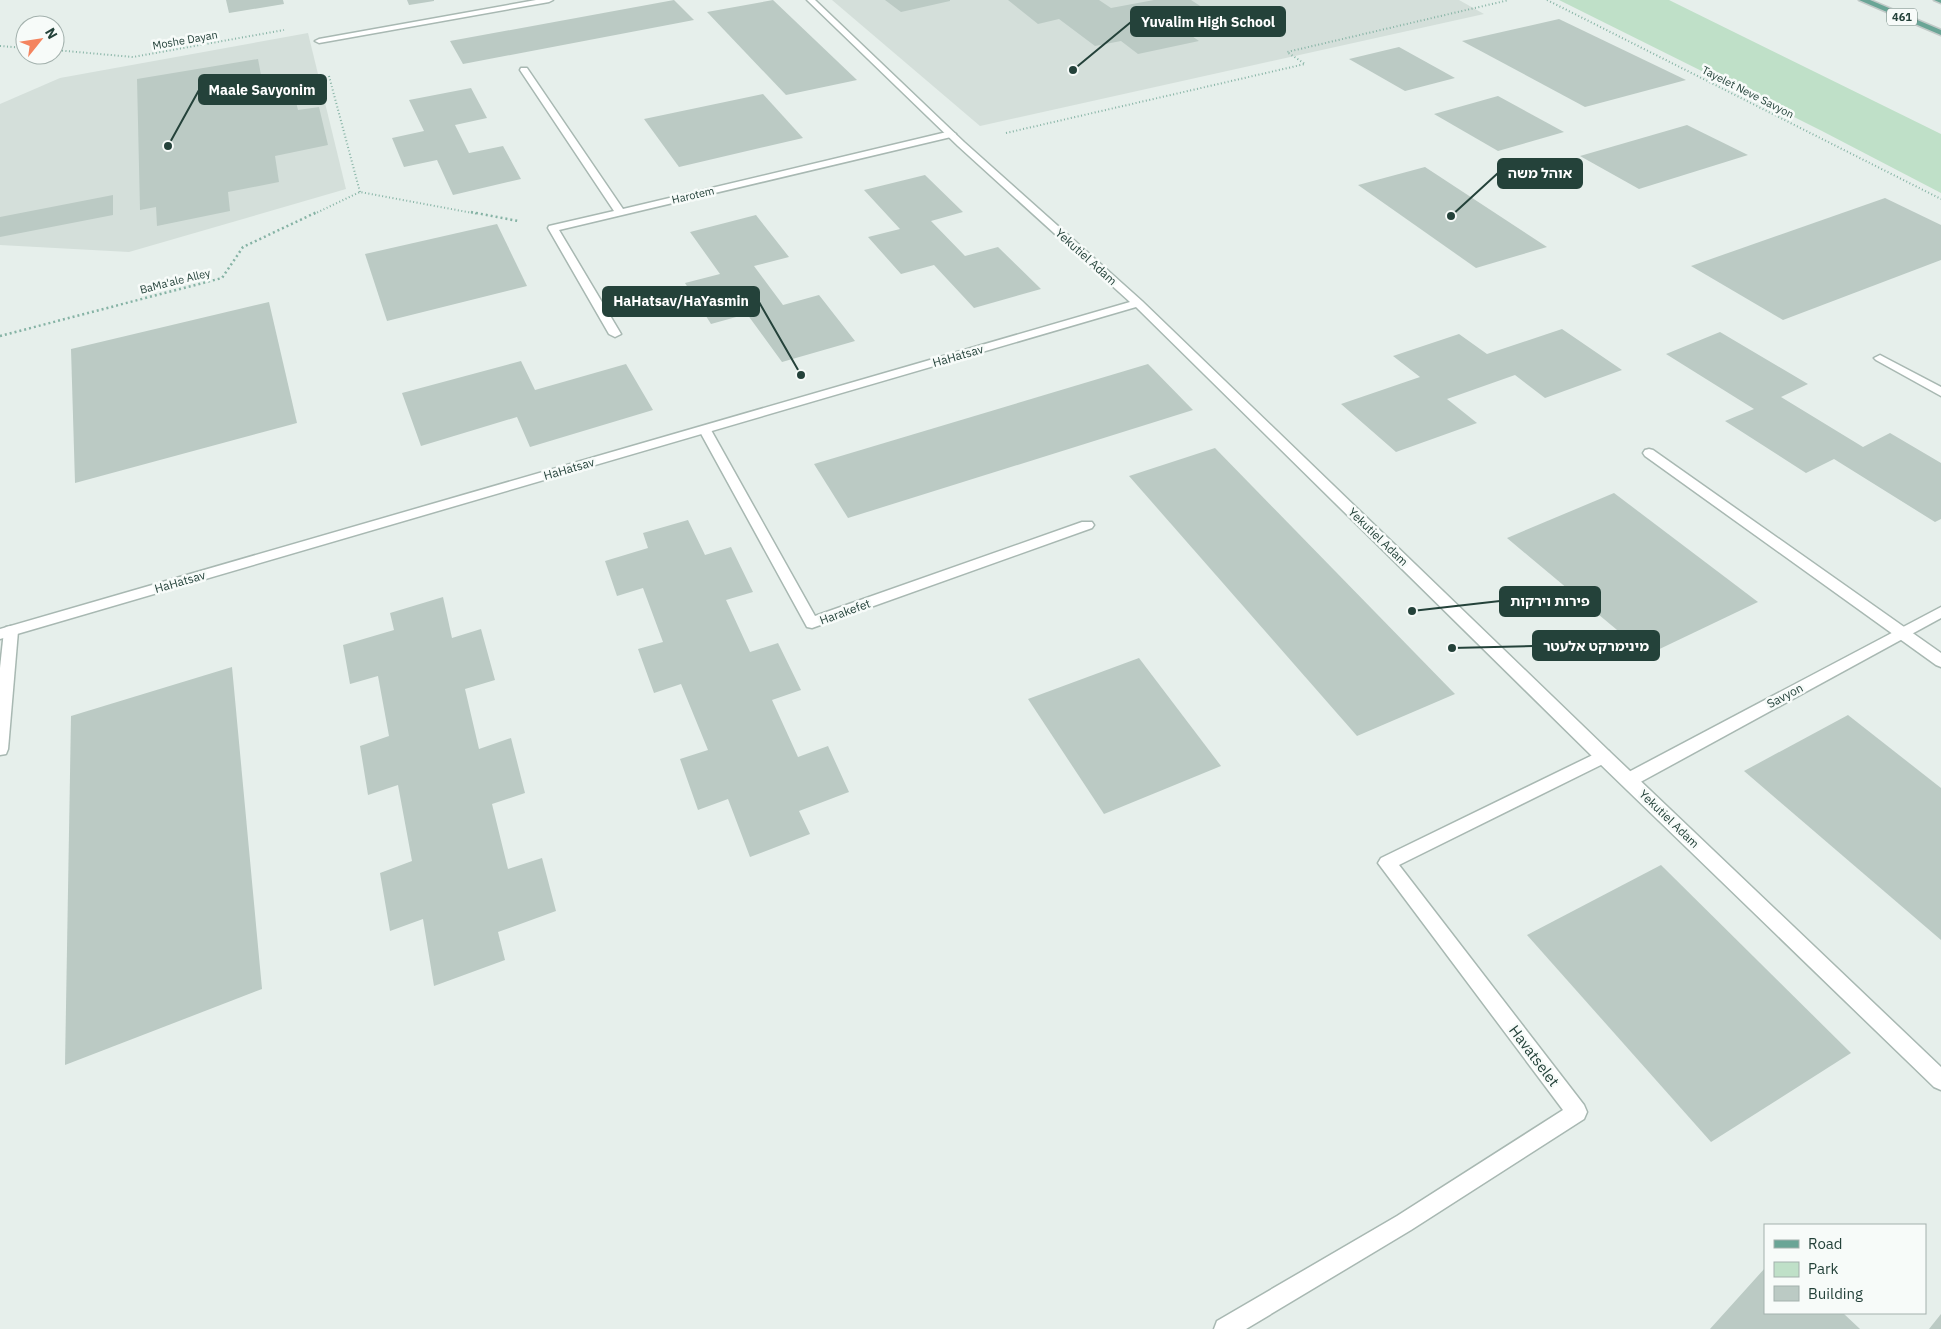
<svg xmlns="http://www.w3.org/2000/svg" width="1941" height="1329" font-family="'IBM Plex Sans','Noto Sans Hebrew',sans-serif">
	<rect width="100%" height="100%" fill="#e6efeb"/>
	<g fill="#d4dfda">
		<polygon points="832,0 1459,0 1484,14 980,126"/>
		<polygon points="308,33 346,189 129,252 0,245 0,104 60,78"/>
	</g>
	<polygon fill="#bfe0c8" points="1559,0 1669,0 1941,134 1941,193 1822,131"/>
	<g fill="#bbcac4">
		<polygon points="226,0 283,0 284,4 229,13"/>
		<polygon points="407,0 434,0 434,1 409,5"/>
		<polygon points="674,0 694,20 463,64 450,41"/>
		<polygon points="773,0 857,80 786,95 707,12"/>
		<polygon points="885,0 950,0 950,1 901,12"/>
		<polygon points="1008,0 1099,0 1111,8 1154,0 1191,0 1231,26 1189,34 1199,41 1138,54 1121,41 1095,46 1059,19 1038,24"/>
		<polygon points="1559,19 1686,80 1585,107 1462,41"/>
		<polygon points="1399,47 1455,78 1405,91 1349,59"/>
		<polygon points="258,59 264,91 292,86 298,110 319,107 328,145 275,156 279,182 228,192 230,211 157,226 156,207 140,210 137,79"/>
		<polygon points="471,88 487,118 455,125 469,153 503,146 521,179 453,195 437,160 404,167 392,138 424,131 409,100"/>
		<polygon points="763,94 803,138 679,167 644,119"/>
		<polygon points="1498,96 1564,132 1498,151 1434,114"/>
		<polygon points="1687,125 1748,155 1639,189 1580,156"/>
		<polygon points="1425,167 1547,247 1476,268 1358,185"/>
		<polygon points="925,175 963,212 931,221 965,256 998,247 1041,289 974,308 934,265 901,274 868,237 900,229 864,190"/>
		<polygon points="113,195 113,215 0,237 0,217"/>
		<polygon points="1885,198 1941,225 1941,260 1783,320 1691,266"/>
		<polygon points="756,215 789,257 754,266 783,305 819,295 855,341 782,362 747,314 711,324 685,283 720,274 690,232"/>
		<polygon points="497,224 527,286 387,321 365,254"/>
		<polygon points="269,302 297,423 75,483 71,349"/>
		<polygon points="1562,329 1622,370 1545,398 1515,375 1447,399 1477,423 1396,452 1341,404 1420,377 1393,356 1459,334 1487,354"/>
		<polygon points="1720,332 1808,384 1781,397 1863,447 1890,433 1941,463 1941,519 1935,522 1834,459 1806,473 1725,421 1754,409 1666,354"/>
		<polygon points="521,361 535,390 626,364 653,410 530,447 517,417 421,446 402,393"/>
		<polygon points="1148,364 1193,410 848,518 814,464"/>
		<polygon points="1215,448 1455,694 1357,736 1129,476"/>
		<polygon points="1614,493 1758,602 1647,655 1507,538"/>
		<polygon points="688,520 705,555 731,547 753,592 726,600 750,652 778,643 801,690 772,700 798,757 828,746 849,792 799,811 810,834 750,857 728,799 698,810 680,759 708,750 681,684 654,693 638,649 663,642 643,588 617,596 605,561 648,548 643,533"/>
		<polygon points="443,597 452,638 481,629 495,680 465,689 479,749 511,738 525,793 492,804 508,869 542,858 556,911 498,932 505,960 434,986 423,919 390,931 380,873 412,861 398,785 368,795 360,746 389,736 378,676 350,684 343,645 394,630 390,613"/>
		<polygon points="1139,658 1221,766 1104,814 1028,699"/>
		<polygon points="232,667 262,989 65,1065 71,716"/>
		<polygon points="1848,715 1941,788 1941,940 1744,771"/>
		<polygon points="1661,865 1851,1053 1711,1142 1527,935"/>
		<polygon points="1765,1268 1765,1313 1843,1313 1860,1329 1710,1329"/>
		<polygon points="1941,1314 1941,1329 1929,1329"/>
	</g>
	<g fill="none" stroke-linecap="round" stroke-linejoin="round">
		<defs>
			<g id="service">
				<polygon points="521,68 527,68 623,209 951,131 956,134 951,137 559,230 621,334 615,337 609,334 548,228 549,226 614,211 520,70"/>
				<polygon points="1880,355 1941,387 1941,396 1876,360 1874,358"/>
				<polygon points="705,426 711,430 815,616 1082,522 1092,522 1094,525 1092,528 812,628 807,627 699,430"/>
				<polygon points="1649,449 1653,450 1941,653 1941,667 1936,665 1645,456 1643,453 1645,450"/>
				<polygon points="11,626 16,627 18,631 8,749 6,754 0,755 0,668 4,631 6,627"/>
			</g>
			<g id="minor">
				<polygon points="536,0 553,0 549,2 319,43 315,41 319,39"/>
				<polygon points="1941,607 1941,618 1635,785 1629,787 1623,785 1621,780 1623,775"/>
				<polygon points="1603,750 1609,751 1611,756 1609,761 1399,865 1584,1105 1587,1112 1584,1119 1411,1230 1246,1329 1214,1329 1217,1321 1397,1216 1563,1110 1378,863 1381,858"/>
			</g>
			<polygon id="tertiary" points="807,0 815,0 964,142 1142,301 1609,751 1941,1067 1941,1090 1934,1087 1597,761 1136,307 0,639 0,629 1130,302 958,146"/>
			<g id="primary">
				<polygon points="1859,0 1870,0 1941,30 1941,35"/>
				<polygon points="1934,0 1941,0 1941,3"/>
			</g>
		</defs>
		<use href="#service" stroke="#a8b8b2" stroke-width="3"/>
		<use href="#minor" stroke="#a8b8b2" stroke-width="3"/>
		<use href="#tertiary" stroke="#a8b8b2" stroke-width="3"/>
		<use href="#primary" stroke="#c2cac8" stroke-width="3"/>
		<g stroke="#86b3a5" stroke-width="2" stroke-dasharray="1 2.5" stroke-linecap="butt">
			<polyline points="1547,0 1941,199"/>
			<polyline points="0,46 25,48"/>
			<polyline points="55,50 133,57 284,30"/>
			<polyline points="329,76 360,192"/>
			<polyline points="1006,133 1305,64 1287,52 1509,0"/>
			<polyline points="314,214 360,192 478,214"/>
		</g>
		<g stroke="#86b3a5" stroke-width="2.5" stroke-dasharray="2 3" stroke-linecap="butt">
			<polyline points="471,212 518,221"/>
			<polyline points="0,336 222,278 243,247 317,212"/>
		</g>
		<use href="#service" fill="#fff" fill-rule="evenodd"/>
		<use href="#minor" fill="#fff" fill-rule="evenodd"/>
		<use href="#tertiary" fill="#fff" fill-rule="evenodd"/>
		<use href="#primary" fill="#6aa596" fill-rule="evenodd"/>
	</g>
	<g text-anchor="middle" stroke-width="5" stroke-linejoin="round" paint-order="stroke">
		<rect fill="#f7fbf9" stroke="#637a73" stroke-width="1" x="1887" y="8.5" width="30" height="17" rx="4"/>
		<g font-size="11" font-weight="bold" fill="#24423a">
			<text x="1902" y="21">461</text>
		</g>
		<g font-size="11" fill="#24423a" stroke="#f7fbf9">
			<text transform="translate(185 40) rotate(-10)" y="4">Moshe Dayan</text>
			<text transform="translate(1748 92) rotate(27)" y="4">Tayelet Neve Savyon</text>
			<text transform="translate(693 195) rotate(-13)" y="4">Harotem</text>
			<text transform="translate(175 281) rotate(-14)" y="4">BaMa'ale Alley</text>
		</g>
		<g font-size="12" fill="#24423a" stroke="#f7fbf9">
			<text transform="translate(1086 257) rotate(42)" y="4">Yekutiel Adam</text>
			<text transform="translate(958 356) rotate(-16)" y="4">HaHatsav</text>
			<text transform="translate(569 469) rotate(-16)" y="4">HaHatsav</text>
			<text transform="translate(1378 537) rotate(44)" y="4">Yekutiel Adam</text>
			<text transform="translate(180 582) rotate(-16)" y="4">HaHatsav</text>
			<text transform="translate(845 612) rotate(-20)" y="4">Harakefet</text>
			<text transform="translate(1785 696) rotate(-28)" y="4">Savyon</text>
			<text transform="translate(1669 819) rotate(44)" y="4">Yekutiel Adam</text>
		</g>
		<g font-size="15" fill="#24423a" stroke="#f7fbf9">
			<text transform="translate(1534 1056) rotate(53)" y="5">Havatselet</text>
		</g>
	</g>
	<path fill="none" stroke="#24423a" stroke-width="2" d="M1073 70L1131 22M168 146L199 90M1451 216L1498 173M801 375L759 302M1412 611L1500 601M1452 648L1533 646"/>
	<g fill="#24423a" stroke="#f7fbf9" stroke-width="2">
		<circle cx="1073" cy="70" r="5"/>
		<circle cx="168" cy="146" r="5"/>
		<circle cx="1451" cy="216" r="5"/>
		<circle cx="801" cy="375" r="5"/>
		<circle cx="1412" cy="611" r="5"/>
		<circle cx="1452" cy="648" r="5"/>
	</g>
	<g fill="#24423a" stroke="#24423a" stroke-width="2">
		<rect x="1131" y="7" width="154" height="29" rx="5"/>
		<rect x="199" y="75" width="127" height="29" rx="5"/>
		<rect x="1498" y="159" width="84" height="29" rx="5"/>
		<rect x="603" y="287" width="156" height="29" rx="5"/>
		<rect x="1500" y="587" width="100" height="29" rx="5"/>
		<rect x="1533" y="631" width="126" height="29" rx="5"/>
	</g>
	<g font-size="14" text-anchor="middle" font-weight="bold" fill="#fff">
		<text x="1208" y="27">Yuvalim High School</text>
		<text x="262" y="95">Maale Savyonim</text>
		<text x="1540" y="178">אוהל משה</text>
		<text x="681" y="306">HaHatsav/HaYasmin</text>
		<text x="1550" y="606">פירות וירקות</text>
		<text x="1596" y="651">מינימרקט אלעטר</text>
	</g>
	<rect x="1764" y="1224" width="162" height="90" fill="#f7fbf9" stroke="#a3b1ad"/>
	<rect x="1774" y="1240" width="25" height="8" fill="#6aa596" stroke="#a3b1ad"/>
	<text x="1808" y="1249" font-size="15" fill="#24423a">Road</text>
	<rect x="1774" y="1262" width="25" height="15" fill="#bfe0c8" stroke="#a3b1ad"/>
	<text x="1808" y="1274" font-size="15" fill="#24423a">Park</text>
	<rect x="1774" y="1286" width="25" height="15" fill="#bbcac4" stroke="#a3b1ad"/>
	<text x="1808" y="1299" font-size="15" fill="#24423a">Building</text>
	<g transform="translate(40 40) rotate(60)"><circle r="24" fill="#f7fbf9" stroke="#a3b1ad"/>
	<path d="M0-4L9 19L0 12L-9 19Z" fill="#f4845f"/>
	<text y="-8" font-size="14" font-weight="bold" text-anchor="middle" fill="#24423a">N</text>
	</g>
</svg>
